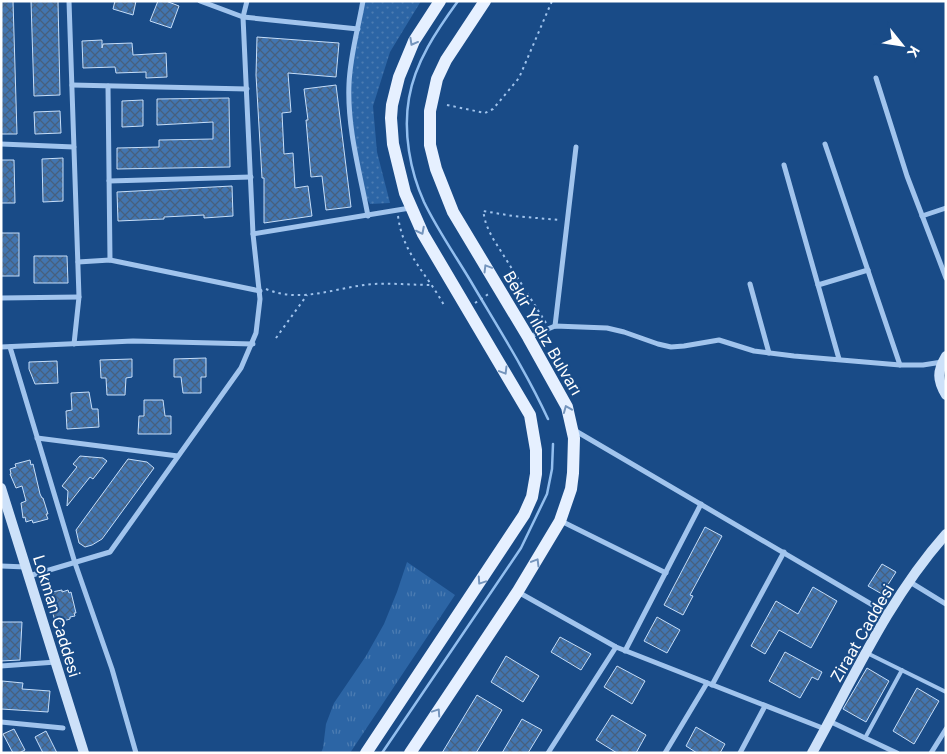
<svg xmlns="http://www.w3.org/2000/svg" width="947" height="754" font-family="Inter,sans-serif">
	<defs>
		<pattern id="grass-tufts" width="24" height="20" patternUnits="userSpaceOnUse" patternTransform="scale(1.25)"><rect width="24" height="20" fill="#2c65a5"/><path d="M3 7l-1-3M5 7V3M7 7l1-3M15 17l-1-3M17 17v-4M19 17l1-3" fill="none" stroke="#4c7cb2"/></pattern>
		<pattern id="park-dots" width="8" height="8" patternUnits="userSpaceOnUse" patternTransform="scale(1.25)"><rect width="8" height="8" fill="#2c65a5"/><path d="M2 2h.1M6 6h.1" fill="none" stroke="#4c7cb2" stroke-width="1.8" stroke-linecap="round"/></pattern>
		<pattern id="building-cross-hatch" width="8" height="8" patternUnits="userSpaceOnUse" patternTransform="scale(1.25)"><rect width="8" height="8" fill="#4275b0"/><path d="M0 0l8 8M0 8l8-8" fill="none" stroke="#47607e"/></pattern>
	</defs>
	<rect width="100%" height="100%" fill="#194b87"/>
	<polygon fill="url(#grass-tufts)" points="407,562 455,595 350,753 321,753 323,748 326,724 334,703 366,656 384,624 397,592"/>
	<polygon fill="url(#park-dots)" points="360,1 421,1 390,52 373,106 377,152 390,203 370,204 360,186 348,99"/>
	<g fill="none" stroke-linecap="round" stroke-linejoin="round">
		<g stroke="#93bfef" stroke-width="2.5">
			<path d="M458,1C437,30 415,62 409,98C403,132 410,171 424,202C437,229 455,255 470,280C497,326 526,371 548,419"/>
			<polyline points="382,753 521,548 547,494 552,469 553,444"/>
		</g>
	</g>
	<g fill="url(#building-cross-hatch)" stroke="#c6def9">
		<polygon points="1,1 13,1 17,134 1,134"/>
		<polygon points="31,1 58,1 60,95 34,96"/>
		<polygon points="115,1 136,1 133,15 113,9"/>
		<polygon points="158,1 166,1 179,6 171,28 150,21"/>
		<polygon points="257,37 339,43 336,77 288,73 291,112 282,113 284,154 293,153 295,188 308,186 312,216 264,223 264,178 262,178 256,75"/>
		<polygon points="102,40 102,48 103,44 132,43 133,55 166,53 167,77 146,78 146,72 116,73 115,67 83,68 82,41"/>
		<polygon points="336,85 351,207 326,210 322,176 311,177 306,120 308,120 304,89"/>
		<polygon points="229,98 230,167 117,169 117,148 159,147 159,140 213,139 213,122 157,125 157,99"/>
		<polygon points="143,100 143,126 122,127 122,101"/>
		<polygon points="60,111 61,133 35,134 34,112"/>
		<polygon points="63,158 63,201 43,202 42,159"/>
		<polygon points="1,160 14,160 15,203 1,203"/>
		<polygon points="232,186 233,216 204,218 204,215 164,217 164,219 118,221 117,192"/>
		<rect x="1" y="233" width="18" height="43"/>
		<polygon points="34,256 67,256 68,283 34,283"/>
		<polygon points="206,358 206,377 201,377 201,393 183,393 181,377 174,377 174,359"/>
		<polygon points="132,359 132,377 126,378 125,395 107,395 106,378 101,378 100,360"/>
		<polygon points="57,361 58,383 35,384 29,369 29,362"/>
		<polygon points="89,392 92,409 98,409 99,427 67,429 66,411 72,410 71,393"/>
		<polygon points="144,400 163,400 165,416 171,416 171,434 138,434 139,416 144,416"/>
		<polygon points="80,456 103,458 107,461 93,479 90,477 67,506 68,491 62,486 77,467 73,464"/>
		<polygon points="128,459 147,462 154,468 102,539 92,545 85,547 79,543 76,530"/>
		<polygon points="30,460 31,465 33,464 40,494 42,498 43,498 48,514 46,514 48,519 33,523 32,520 26,522 25,517 23,518 21,503 26,501 22,486 16,488 10,474 11,474 10,469 16,467 15,464"/>
		<polygon points="705,527 722,536 690,595 693,596 683,615 664,605"/>
		<polygon points="882,564 896,572 882,594 868,586"/>
		<polygon points="813,587 837,601 811,648 779,630 765,654 751,646 776,601 798,614"/>
		<polygon points="62,590 62,592 68,590 69,593 71,592 76,613 74,613 75,616 70,617 70,619 60,622 59,619 55,621 48,597 53,595 52,592"/>
		<polygon points="657,617 680,630 667,653 644,641"/>
		<polygon points="1,622 22,622 20,660 1,661"/>
		<polygon points="560,637 591,654 581,670 551,652"/>
		<polygon points="785,652 822,672 818,680 812,677 800,698 769,681"/>
		<polygon points="506,656 539,676 523,702 491,682"/>
		<polygon points="617,666 645,681 632,704 604,687"/>
		<polygon points="867,668 889,681 866,722 843,709"/>
		<polygon points="2,681 23,683 22,689 50,691 48,712 1,709"/>
		<polygon points="917,688 939,701 914,744 893,731"/>
		<polygon points="477,695 502,710 484,740 476,753 442,753"/>
		<polygon points="612,715 646,735 636,753 617,753 596,740"/>
		<polygon points="522,719 542,730 528,753 502,753"/>
		<polygon points="696,727 725,744 720,753 697,753 686,746"/>
		<polygon points="14,729 25,750 19,753 13,753 3,734"/>
		<polygon points="46,731 57,753 43,753 35,737"/>
	</g>
	<g fill="none" stroke-linecap="round" stroke-linejoin="round">
		<g stroke="#a1c4ed" stroke-width="2" stroke-dasharray="2.5 4" stroke-linecap="butt">
			<polyline points="447,105 485,113 493,109 519,78 552,1"/>
			<path d="M398,216C403,255 427,273 445,307"/>
			<path d="M266,289C302,304 336,287 373,284C393,283 412,285 432,285"/>
			<polyline points="475,303 490,293"/>
			<polyline points="546,323 492,237 486,224 483,211 513,216 560,220"/>
			<polyline points="276,338 307,295"/>
		</g>
		<g stroke="#a1c4ed" stroke-width="4">
			<polyline points="867,653 946,692"/>
			<polyline points="865,738 902,670"/>
		</g>
		<g stroke="#a1c4ed" stroke-width="5">
			<polyline points="69,1 79,297 74,344"/>
			<polyline points="200,1 243,17 358,29"/>
			<path d="M363,1C358,29 350,56 349,84C347,128 360,173 368,216"/>
			<polyline points="876,78 907,176 946,278"/>
			<polyline points="72,85 247,89"/>
			<polyline points="108,86 110,260"/>
			<polyline points="1,144 74,147"/>
			<polyline points="825,144 900,365"/>
			<polyline points="784,165 839,359"/>
			<polyline points="109,181 251,177"/>
			<polyline points="922,216 946,208"/>
			<polyline points="253,234 410,208"/>
			<polyline points="78,262 110,260 260,291"/>
			<polyline points="750,284 769,353"/>
			<polyline points="818,285 868,270"/>
			<polyline points="1,298 79,297"/>
			<polyline points="555,326 576,147"/>
			<polyline points="529,337 555,326 607,328 624,332 658,344 671,347 684,346 719,340 754,351 794,356 900,365 923,365 942,362"/>
			<polyline points="1,347 133,341 253,344"/>
			<polyline points="10,347 75,563 112,669 136,753"/>
			<polyline points="574,430 888,614"/>
			<polyline points="37,438 178,456"/>
			<polyline points="561,521 666,573"/>
			<polyline points="1,566 26,567"/>
			<polyline points="29,576 110,552 241,368 256,333 260,299 253,234 243,17 247,1"/>
			<polyline points="910,582 946,604"/>
			<polyline points="518,592 616,647 825,729"/>
			<polyline points="625,651 701,504"/>
			<polyline points="1,666 56,662"/>
			<polyline points="712,685 784,552"/>
			<polyline points="829,721 897,753"/>
			<polyline points="1,722 63,728"/>
			<polyline points="548,753 616,647"/>
			<polyline points="665,753 707,683"/>
			<polyline points="740,753 765,706"/>
			<polyline points="931,753 946,729"/>
		</g>
		<g stroke="#cde1f9" stroke-width="10">
			<path d="M946,356C937,371 937,380 946,395"/>
			<polyline points="1,488 84,753"/>
			<path d="M812,753C853,679 889,598 946,534"/>
		</g>
		<g stroke="#e6f0ff" stroke-width="12">
			<polyline points="366,753 524,515 532,497 536,474 536,450 530,415 423,234 405,193 393,144 391,118 392,105 399,77 414,41 440,1"/>
			<polyline points="410,753 518,591 560,521 571,489 573,473 574,438 567,407 528,337 453,212 436,169 430,145 430,111 437,79 446,60 485,1"/>
		</g>
	</g>
	<defs><path id="oneway-chevron" d="M-2-3.5L2.5 0L-2 3.5" fill="none" stroke-width="1.6" stroke-linecap="round" stroke-linejoin="round" transform="scale(1.25)"/></defs>
	<g stroke="#7595bd">
		<use href="#oneway-chevron" transform="translate(413 42) rotate(119)"/>
		<use href="#oneway-chevron" transform="translate(421 231) rotate(63)"/>
		<use href="#oneway-chevron" transform="translate(487 268) rotate(-121)"/>
		<use href="#oneway-chevron" transform="translate(504 371) rotate(59)"/>
		<use href="#oneway-chevron" transform="translate(567 409) rotate(-112)"/>
		<use href="#oneway-chevron" transform="translate(536 562) rotate(-59)"/>
		<use href="#oneway-chevron" transform="translate(481 581) rotate(124)"/>
		<use href="#oneway-chevron" transform="translate(437 712) rotate(-56)"/>
	</g>
	<g text-anchor="middle" stroke-width="4" stroke-linejoin="round" paint-order="stroke">
		<g font-size="16" fill="#fff" stroke="#194b87">
			<text transform="translate(543 333) rotate(60)" y="6">Bekir Yıldız Bulvarı</text>
			<text transform="translate(57 616) rotate(73)" y="6">Lokman Caddesi</text>
			<text transform="translate(862 633) rotate(-60)" y="6">Ziraat Caddesi</text>
		</g>
	</g>
	<rect width="947" height="754" fill="none" stroke="#ffffff" stroke-width="5"/>
	<g transform="translate(902 45) rotate(120)" stroke="#194b87" stroke-width="4" paint-order="stroke">
	<path d="M0-4L9 19L0 12L-9 19Z" fill="#ffffff"/>
	<text y="-8" font-size="14" font-weight="bold" text-anchor="middle" fill="#ffffff">K</text>
	</g>
</svg>
